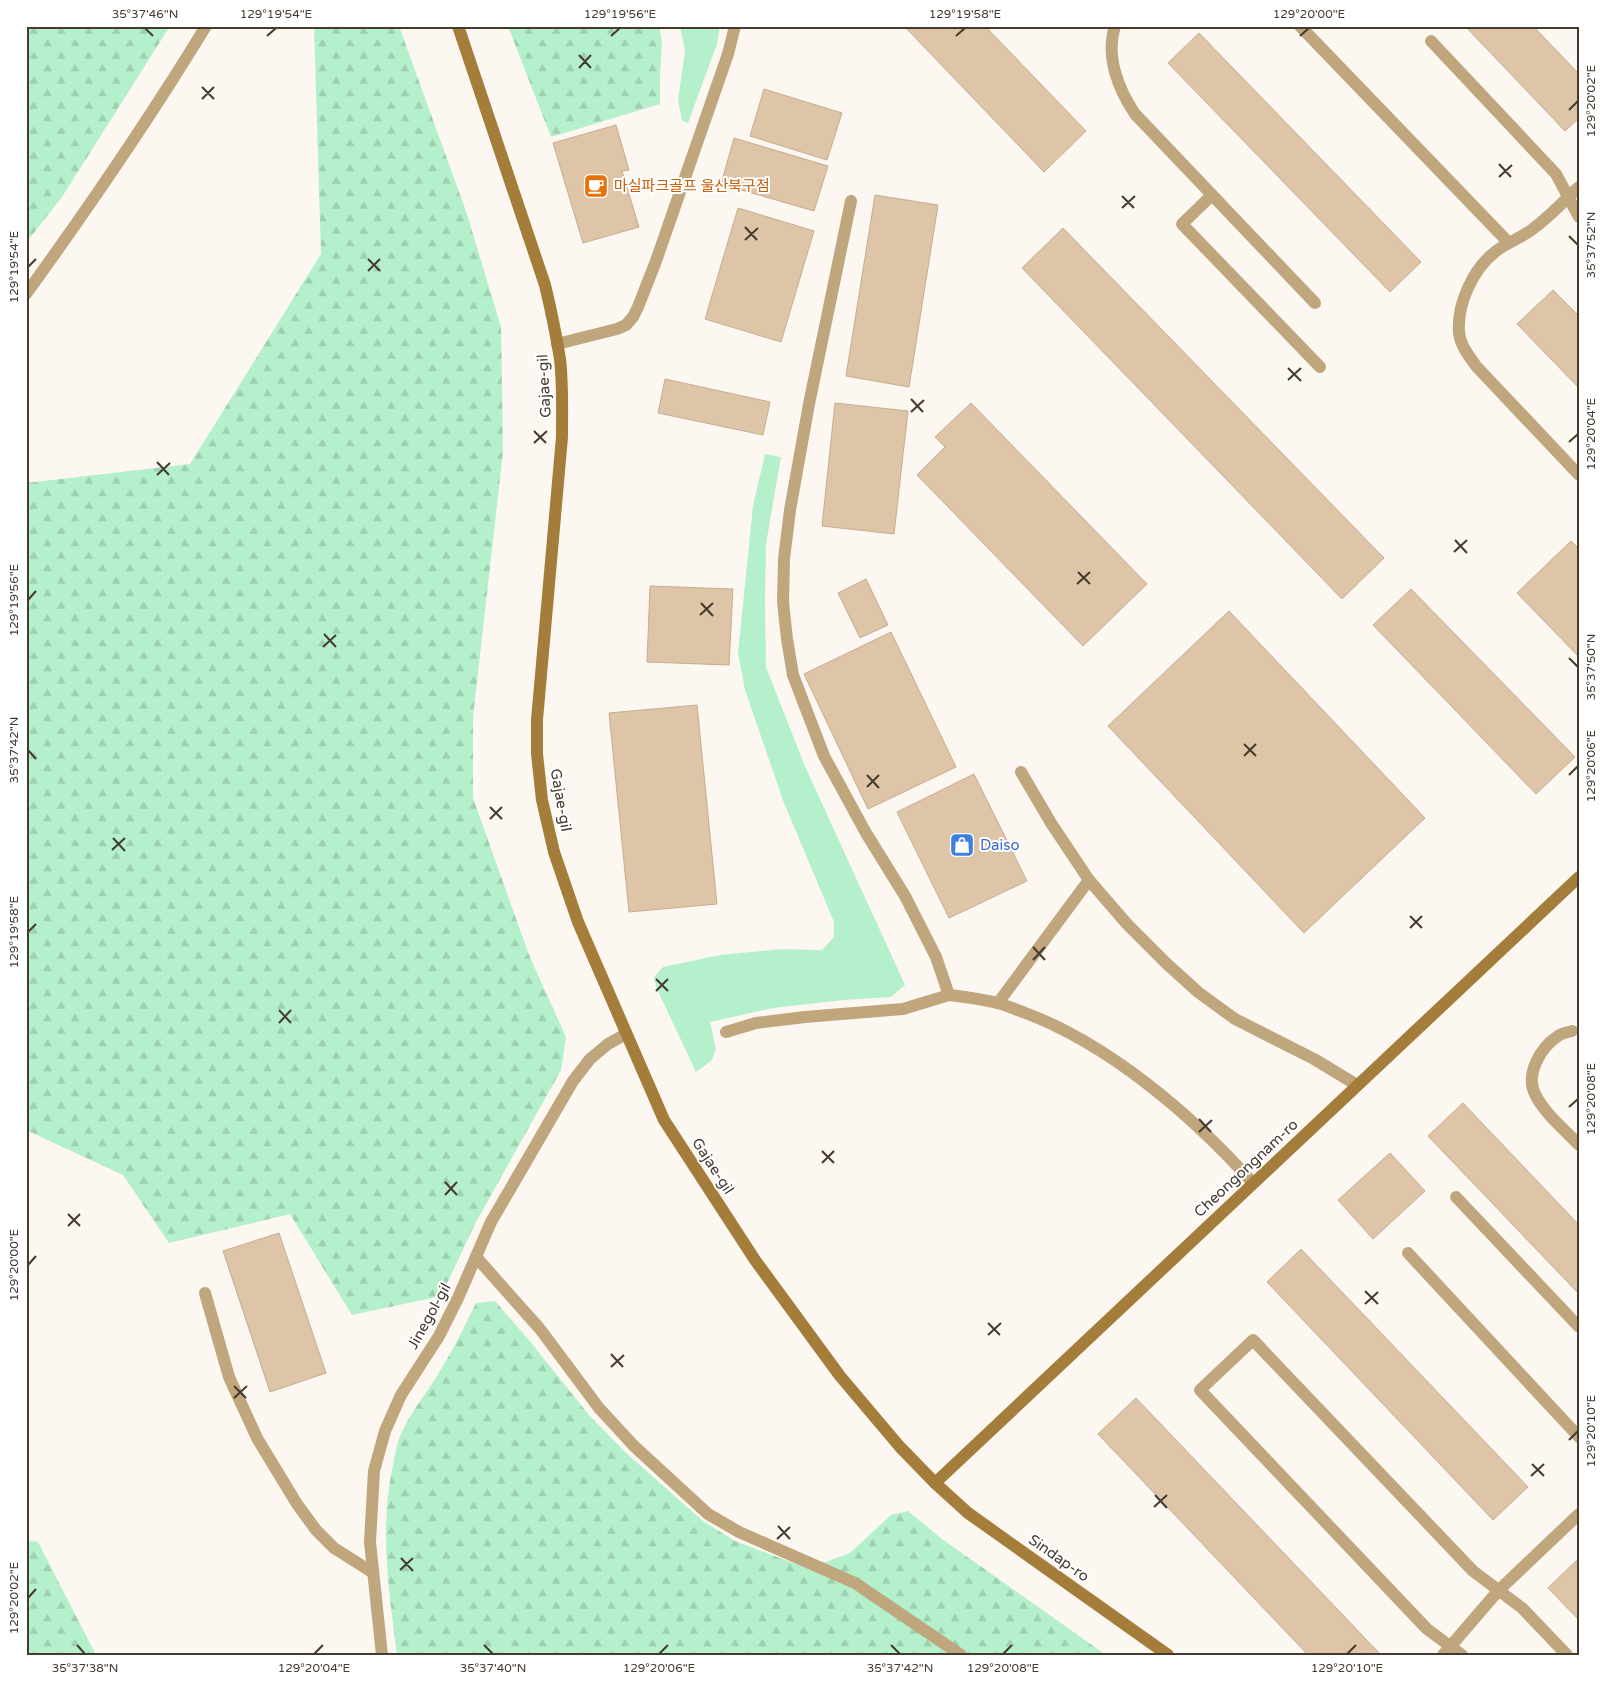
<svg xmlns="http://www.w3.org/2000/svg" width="1605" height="1681" font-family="'Varela Round','Noto Sans KR',sans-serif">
	<defs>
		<pattern id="forest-firs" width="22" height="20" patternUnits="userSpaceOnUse" patternTransform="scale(1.25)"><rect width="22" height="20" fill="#b5f0cc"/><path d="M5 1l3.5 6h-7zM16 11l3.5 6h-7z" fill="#9dcfb0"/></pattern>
	</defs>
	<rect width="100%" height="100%" fill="#fcf7f1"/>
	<g fill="#b5f0cc">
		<polygon points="680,26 720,26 717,44 688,123 682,121 678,100 685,51"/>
		<polygon points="765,454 781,457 766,544 765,602 766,667 804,764 905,985 891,997 844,1000 773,1008 710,1022 716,1049 712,1060 696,1072 656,987 654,977 663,967 720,955 782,949 822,950 834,937 834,922 784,803 745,690 738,653 753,506"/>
	</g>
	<g fill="url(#forest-firs)">
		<polygon points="26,26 170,26 62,197 26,243"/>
		<polygon points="314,26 399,26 467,214 501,327 503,452 473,717 473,798 529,955 566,1037 561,1070 476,1222 441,1296 352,1315 290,1214 169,1243 123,1175 26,1130 26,483 190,464 321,254"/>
		<polygon points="508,26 659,26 662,42 660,76 660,104 551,137"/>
		<path d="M495,1301L528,1339L589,1415L626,1453L703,1521L735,1541L796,1564L826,1562L850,1553L891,1515L908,1511L942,1539L1106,1655H397C389,1591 379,1529 393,1465C395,1457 396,1447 399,1439C408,1415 425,1396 438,1374C453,1351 464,1327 476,1303Z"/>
		<polygon points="26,1540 38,1542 96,1655 26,1655"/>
	</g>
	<g fill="#dec5a7" stroke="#c6ad90">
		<polygon points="904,26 985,26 1086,131 1044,172"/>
		<polygon points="1465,26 1533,26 1579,74 1579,118 1565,131"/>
		<polygon points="1199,33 1421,262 1390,292 1168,63"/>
		<polygon points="764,89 842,113 827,160 750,136"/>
		<polygon points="616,125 629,170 622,171 639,227 583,243 553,143"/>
		<polygon points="734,138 828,166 814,211 721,184"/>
		<polygon points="875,195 938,205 909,387 846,376"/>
		<polygon points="738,208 814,231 781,342 705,319"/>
		<polygon points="1063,228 1384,558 1342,599 1022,268"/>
		<polygon points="1553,290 1579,316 1579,388 1517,324"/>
		<polygon points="665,379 770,402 763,435 658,413"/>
		<polygon points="835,403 908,411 894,534 822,526"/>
		<polygon points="971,403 1147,584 1083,646 917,475 945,447 935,437"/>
		<polygon points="1571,541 1579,549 1579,657 1517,593"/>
		<polygon points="866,579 888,625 860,638 838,593"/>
		<polygon points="650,586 733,589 729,665 647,662"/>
		<polygon points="1411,589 1575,757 1536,794 1373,625"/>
		<polygon points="1229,611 1425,818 1304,933 1108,726"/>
		<polygon points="891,632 956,767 868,809 804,674"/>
		<polygon points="697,705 717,904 629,912 609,713"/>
		<polygon points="974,774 1027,881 949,918 897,812"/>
		<polygon points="1463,1103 1579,1225 1579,1294 1428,1136"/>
		<polygon points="1390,1153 1425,1191 1373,1239 1338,1200"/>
		<polygon points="279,1233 326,1373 270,1392 223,1251"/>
		<polygon points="1301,1249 1528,1487 1493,1520 1267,1282"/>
		<polygon points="1136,1398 1381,1655 1308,1655 1098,1434"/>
		<polygon points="1579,1558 1579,1620 1548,1588"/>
	</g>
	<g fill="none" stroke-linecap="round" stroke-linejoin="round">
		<g stroke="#c0a67c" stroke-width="12">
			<path d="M1115,26C1105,57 1119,90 1135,114L1315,303"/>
			<polyline points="1300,26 1509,243"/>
			<polyline points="1431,41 1556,174 1579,217"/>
			<path d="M1579,187C1564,201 1550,216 1534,228C1522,238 1507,242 1495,252C1473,269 1457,304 1459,332C1460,345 1469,356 1476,366L1579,475"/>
			<polyline points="1212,195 1182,224 1320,367"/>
			<path d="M1572,1031C1568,1032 1562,1033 1558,1036C1541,1047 1525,1074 1535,1094C1544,1113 1564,1129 1579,1145"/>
			<polyline points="726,1032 756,1023 805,1017 903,1009 949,995"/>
			<polyline points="1456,1197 1579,1327"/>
			<polyline points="1408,1253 1579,1437"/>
			<polyline points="477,1258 540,1329 599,1408 634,1446 708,1514 739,1532 855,1583 961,1655"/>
			<polyline points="205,1293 229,1377 257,1438 297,1504 316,1530 334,1548 372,1572"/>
			<polyline points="1443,1655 1498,1591 1579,1514"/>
			<polyline points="1462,1655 1427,1629 1200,1390 1253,1340 1473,1571 1522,1608 1567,1655"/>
		</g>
		<g stroke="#c0a67c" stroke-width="12">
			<path d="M851,201L809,404L790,510L784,559L783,602L787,639L793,675L824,756L866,833L905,896L936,957L949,995C965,997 982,999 997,1003C1006,1005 1014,1009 1023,1012C1109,1044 1192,1115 1253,1183"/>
			<path d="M26,294C89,207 150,118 206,26"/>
			<polyline points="557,344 617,329 626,325 633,317 638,307 656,261 728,54 735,26"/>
			<polyline points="1021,772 1051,823 1089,880 1127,924 1167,964 1198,992 1235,1019 1314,1059 1357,1085"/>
			<polyline points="998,1003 1089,880"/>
			<polyline points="382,1655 370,1542 374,1471 385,1431 401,1395 439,1336 458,1298 491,1222 573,1081 590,1059 608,1044 626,1034"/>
		</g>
		<g stroke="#a37d39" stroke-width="12">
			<path d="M458,26L545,285C551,310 556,334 560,359C563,385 562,411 562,437L537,720V754L542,800L554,852L578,922L664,1120L755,1260L840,1376L900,1447L935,1483L968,1513L1168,1655"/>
			<polyline points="935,1483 1579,877"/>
		</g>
	</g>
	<path fill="none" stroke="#443a2e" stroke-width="2" d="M145,28L153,36M267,36L276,28M611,36L620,28M956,36L965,28M1300,36L1309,28M579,55L591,68M579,68L591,55M202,87L214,99M202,99L214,87M1569,110L1578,101M1499,164L1511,177M1499,177L1512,165M1122,196L1134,208M1122,208L1135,196M745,227L757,240M1569,236L1578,245M745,240L758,228M368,259L380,271M28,267L36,259M368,271L380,259M1288,368L1301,381M1288,380L1301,368M911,399L923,412M911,412L924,400M534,431L546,443M1569,442L1578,434M534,443L547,431M157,462L169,475M157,475L170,463M1455,540L1467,553M1454,552L1467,540M1078,572L1090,584M1077,584L1090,572M28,600L36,591M701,603L713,616M700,615L713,603M324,634L336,647M323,647L336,635M1569,658L1578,667M1244,744L1256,756M28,750L36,759M1244,756L1256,744M867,775L879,788M1569,775L1578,766M867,787L879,775M490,807L502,819M490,819L502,807M113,838L125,851M112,850L125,838M1410,916L1422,928M1410,928L1422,916M28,932L36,924M1033,947L1045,960M1033,960L1045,947M656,979L668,991M656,991L668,979M279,1010L291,1023M279,1023L291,1010M1569,1107L1578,1099M1199,1119L1211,1132M1199,1132L1212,1120M822,1151L834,1163M822,1163L834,1151M445,1182L457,1195M445,1195L457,1182M68,1214L80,1226M68,1226L80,1214M28,1265L36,1256M1365,1291L1378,1304M1365,1304L1378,1292M988,1323L1000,1335M988,1335L1001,1323M611,1354L623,1367M611,1367L624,1355M234,1386L246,1398M234,1398L247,1386M1569,1440L1578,1431M1532,1464L1544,1476M1531,1476L1544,1464M1155,1495L1167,1508M1154,1507L1167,1495M778,1526L790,1539M777,1539L790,1527M401,1558L413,1571M400,1570L413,1558M28,1598L36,1589M77,1645L85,1654M484,1645L493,1654M891,1645L900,1654M314,1654L323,1645M659,1654L668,1645M1003,1654L1012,1645M1347,1654L1356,1645"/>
	<defs>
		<symbol id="cafe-square" viewBox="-11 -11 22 22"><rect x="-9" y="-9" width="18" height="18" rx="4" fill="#e8710a" stroke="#fff"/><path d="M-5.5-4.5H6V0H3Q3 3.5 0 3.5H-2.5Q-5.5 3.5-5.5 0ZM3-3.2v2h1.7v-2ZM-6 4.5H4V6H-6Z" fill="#fff"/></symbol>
		<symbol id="shop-square" viewBox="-11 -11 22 22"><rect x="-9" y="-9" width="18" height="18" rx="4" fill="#3f7fe0" stroke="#fff"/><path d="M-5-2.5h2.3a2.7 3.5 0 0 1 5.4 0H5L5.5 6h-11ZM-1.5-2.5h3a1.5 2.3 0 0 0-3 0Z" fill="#fff"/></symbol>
	</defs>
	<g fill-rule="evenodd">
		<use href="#cafe-square" x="582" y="172" width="28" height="28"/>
		<use href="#shop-square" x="948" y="831" width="28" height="28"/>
	</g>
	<g text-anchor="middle" stroke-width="4" stroke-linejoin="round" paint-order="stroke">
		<g font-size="15" fill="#c56008" stroke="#fff" text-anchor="start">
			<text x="614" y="191">마실파크골프 울산북구점</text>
		</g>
		<g font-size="15" fill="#443a2e" stroke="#fff">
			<text transform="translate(544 386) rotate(-93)" y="5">Gajae-gil</text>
			<text transform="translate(561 800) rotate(80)" y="5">Gajae-gil</text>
			<text transform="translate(713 1166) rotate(57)" y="5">Gajae-gil</text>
			<text transform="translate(1246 1168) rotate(-43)" y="5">Cheongongnam-ro</text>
			<text transform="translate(429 1316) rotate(-61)" y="5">Jinegol-gil</text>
			<text transform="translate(1059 1558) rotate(35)" y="5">Sindap-ro</text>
		</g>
		<g font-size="15" fill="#366cbe" stroke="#fff" text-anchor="start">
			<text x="980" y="850">Daiso</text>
		</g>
	</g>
	<rect width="1605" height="1681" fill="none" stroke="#ffffff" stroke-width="55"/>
	<rect x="28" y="28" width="1550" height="1626" fill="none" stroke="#443a2e" stroke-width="2"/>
	<g font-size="12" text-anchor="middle" fill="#443a2e">
		<text x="145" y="18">35°37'46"N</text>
		<text x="276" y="18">129°19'54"E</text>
		<text x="620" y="18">129°19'56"E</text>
		<text x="965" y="18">129°19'58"E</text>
		<text x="1309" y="18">129°20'00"E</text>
		<text transform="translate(1591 101) rotate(-90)" y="4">129°20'02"E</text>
		<text transform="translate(1591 245) rotate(-90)" y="4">35°37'52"N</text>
		<text transform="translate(14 267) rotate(-90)" y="4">129°19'54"E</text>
		<text transform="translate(1591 434) rotate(-90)" y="4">129°20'04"E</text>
		<text transform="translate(14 600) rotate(-90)" y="4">129°19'56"E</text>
		<text transform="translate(1591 667) rotate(-90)" y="4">35°37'50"N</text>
		<text transform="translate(14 750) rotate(-90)" y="4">35°37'42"N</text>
		<text transform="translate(1591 766) rotate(-90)" y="4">129°20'06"E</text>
		<text transform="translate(14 932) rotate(-90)" y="4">129°19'58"E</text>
		<text transform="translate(1591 1099) rotate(-90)" y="4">129°20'08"E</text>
		<text transform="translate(14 1265) rotate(-90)" y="4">129°20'00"E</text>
		<text transform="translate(1591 1431) rotate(-90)" y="4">129°20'10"E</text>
		<text transform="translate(14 1598) rotate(-90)" y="4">129°20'02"E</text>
		<text x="85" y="1672">35°37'38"N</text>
		<text x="314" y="1672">129°20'04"E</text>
		<text x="493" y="1672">35°37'40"N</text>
		<text x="659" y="1672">129°20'06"E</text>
		<text x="900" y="1672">35°37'42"N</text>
		<text x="1003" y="1672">129°20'08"E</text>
		<text x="1347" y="1672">129°20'10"E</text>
	</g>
</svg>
